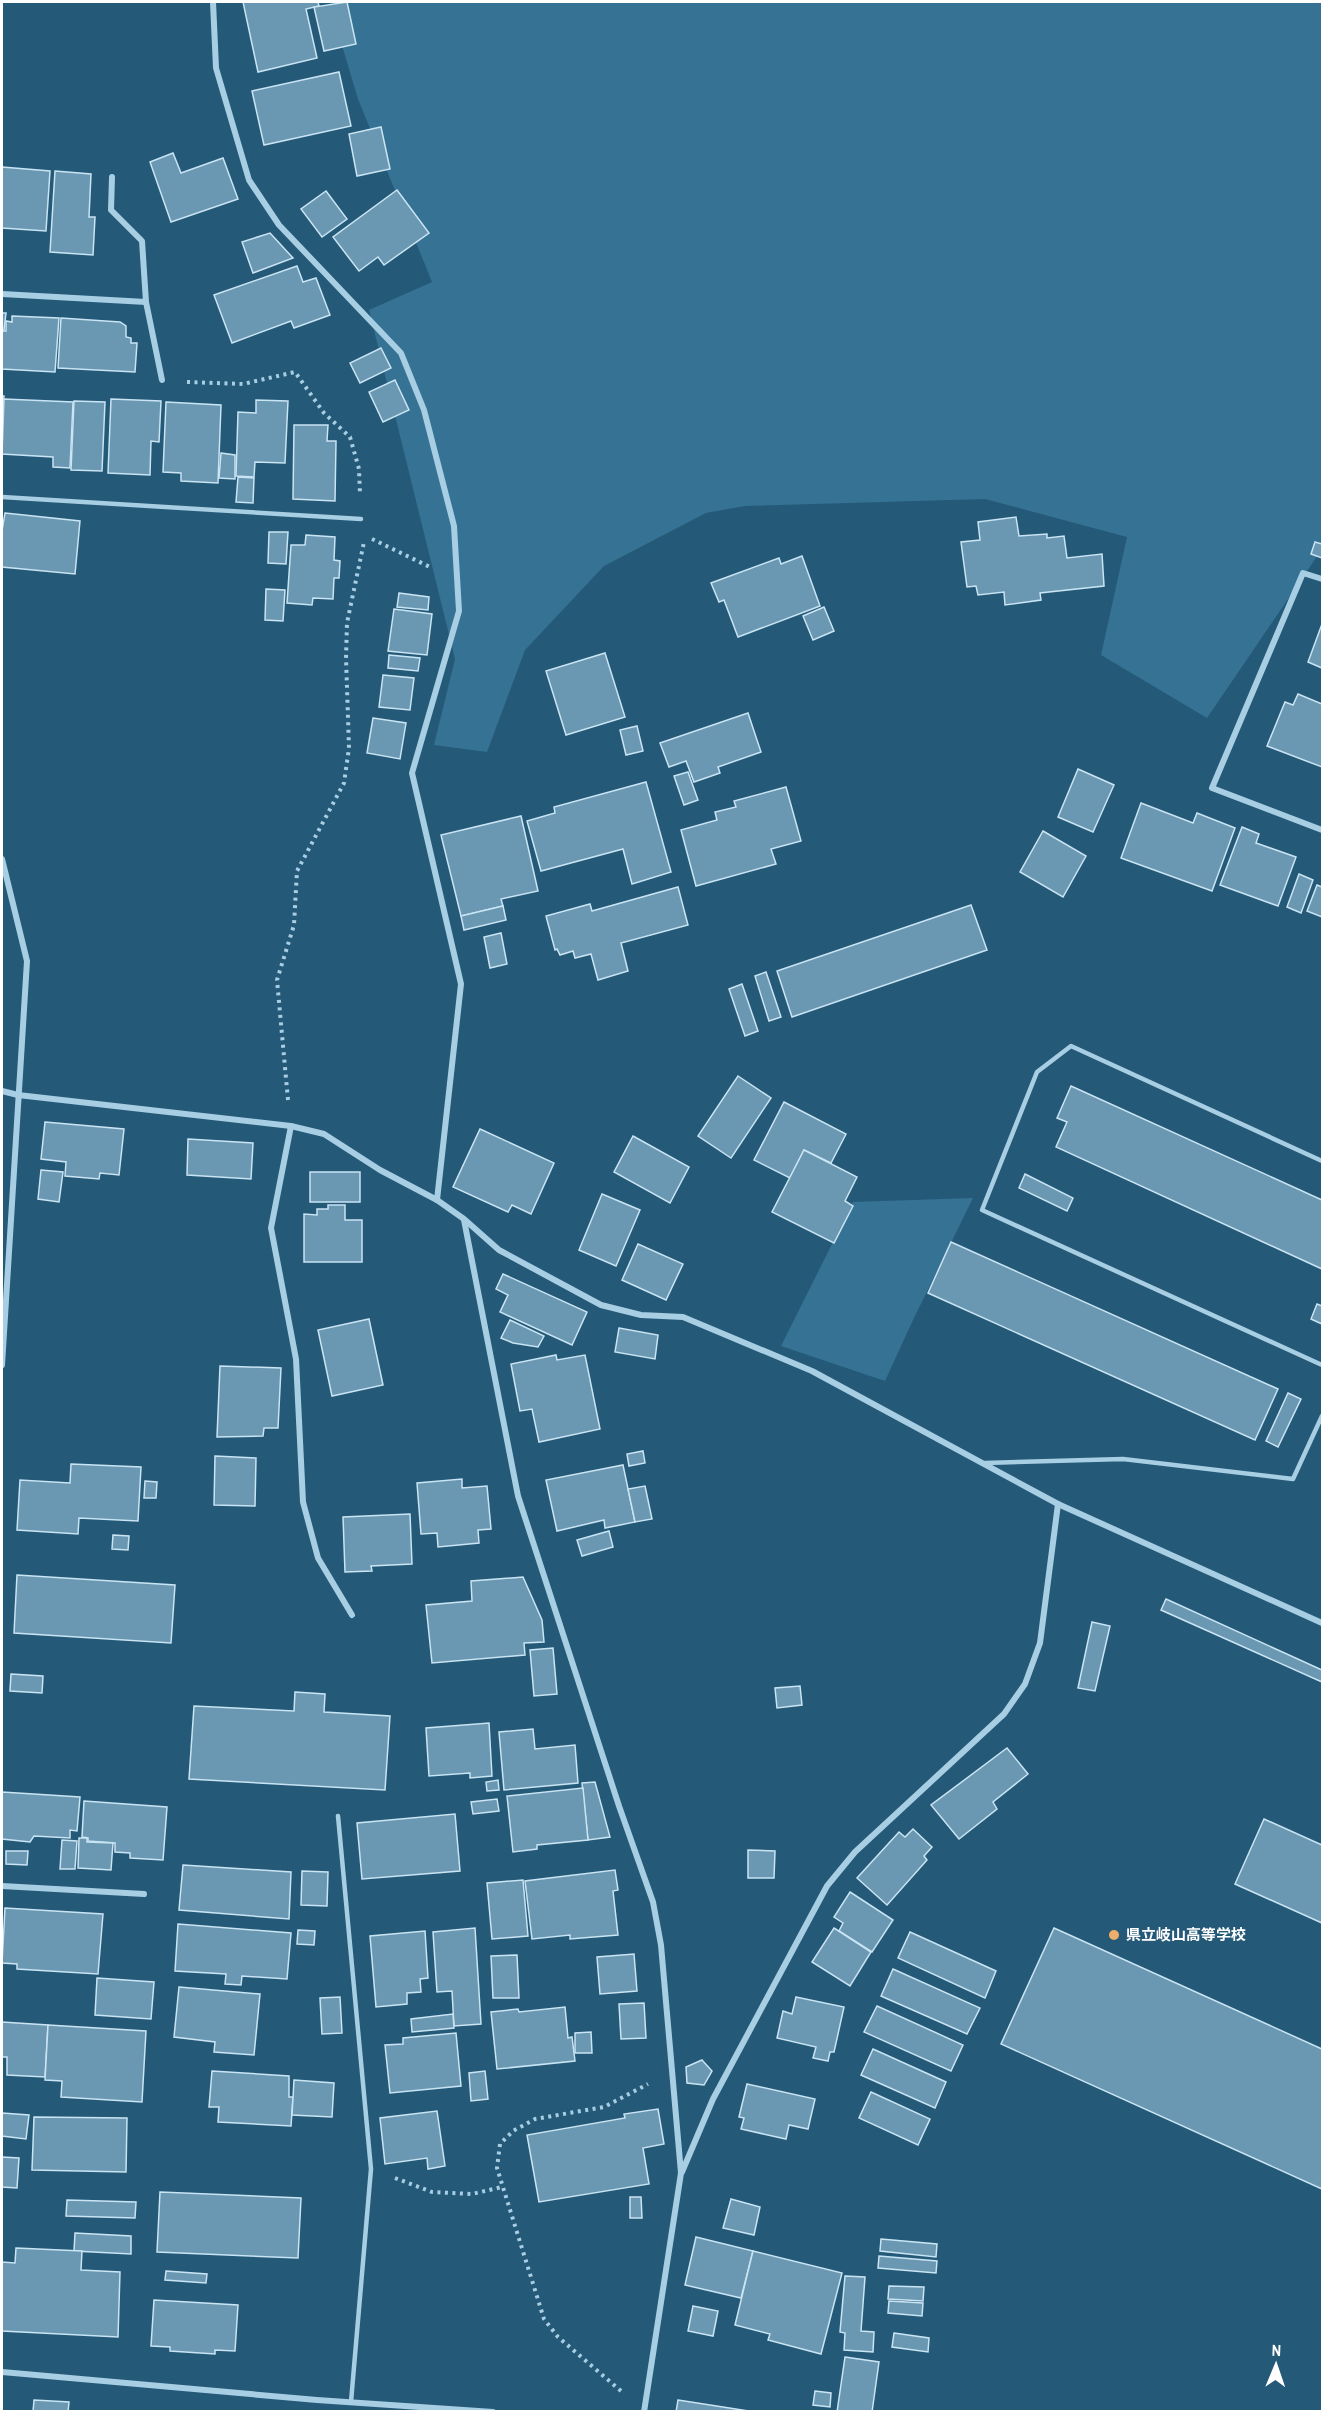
<svg xmlns="http://www.w3.org/2000/svg" width="1324" height="2413" font-family="'Archivo Narrow','Noto Sans JP',sans-serif">
	<rect width="100%" height="100%" fill="#255978"/>
	<g fill="#357294">
		<polygon points="329,2 1322,2 1322,549 1207,718 1101,655 1127,537 985,499 745,506 706,513 604,566 525,650 487,752 434,745 455,659 369,310 432,282 358,99"/>
		<polygon points="973,1198 913,1320 885,1381 781,1346 853,1202"/>
	</g>
	<g fill="#6a97b1" stroke="#c9e4f3" stroke-width="1.5">
		<polygon points="243,2 318,2 319,6 306,9 317,58 258,72"/>
		<polygon points="347,2 356,44 324,51 314,7"/>
		<polygon points="339,72 351,126 264,145 252,91"/>
		<polygon points="381,127 390,169 357,176 349,134"/>
		<polygon points="173,153 181,173 223,158 238,199 171,222 150,162"/>
		<polygon points="2,167 50,171 46,231 2,228"/>
		<polygon points="55,171 91,174 89,217 95,217 93,255 50,252"/>
		<polygon points="397,190 429,233 384,265 378,257 359,271 333,237"/>
		<polygon points="326,191 347,219 322,237 301,209"/>
		<polygon points="270,233 293,258 253,273 242,242"/>
		<polygon points="297,266 303,282 316,278 330,315 294,328 291,321 232,343 214,295"/>
		<polygon points="2,313 6,313 4,330 2,330"/>
		<polygon points="12,316 59,318 55,372 2,369 2,331 6,331 6,321 12,322"/>
		<polygon points="61,318 120,322 126,326 126,337 131,338 131,343 137,343 135,372 58,368"/>
		<polygon points="381,348 391,368 360,383 350,363"/>
		<polygon points="395,380 409,410 383,422 369,392"/>
		<polygon points="2,396 4,396 2,452"/>
		<polygon points="4,399 73,402 70,468 53,467 53,457 2,454"/>
		<polygon points="111,399 161,401 159,442 151,441 150,475 108,473"/>
		<polygon points="256,400 288,401 285,463 255,462 254,477 236,476 238,412 256,413"/>
		<polygon points="74,401 105,402 102,471 71,470"/>
		<polygon points="166,402 221,405 218,483 181,481 181,473 163,472"/>
		<polygon points="294,425 328,425 327,441 336,441 335,501 293,499"/>
		<polygon points="221,453 235,455 235,479 219,478"/>
		<polygon points="238,477 254,478 253,503 236,502"/>
		<polygon points="5,513 80,521 75,574 2,567 2,531"/>
		<polygon points="1016,517 1019,536 1047,534 1047,538 1064,536 1067,558 1102,554 1104,586 1040,593 1041,600 1005,605 1004,592 978,595 976,586 967,587 961,542 980,540 978,522"/>
		<polygon points="269,532 288,532 286,564 268,563"/>
		<polygon points="306,535 335,537 334,560 340,561 339,578 334,578 333,599 313,598 312,605 287,603 291,545 305,545"/>
		<polygon points="1315,542 1322,544 1322,558 1311,554"/>
		<polygon points="802,556 820,606 738,637 724,600 719,602 711,583 779,558 781,564"/>
		<polygon points="266,589 285,590 283,621 265,620"/>
		<polygon points="399,593 429,597 428,610 397,607"/>
		<polygon points="824,607 834,631 813,640 803,616"/>
		<polygon points="394,609 432,614 427,655 388,651"/>
		<polygon points="1322,624 1322,668 1308,662"/>
		<polygon points="605,653 625,717 566,735 546,671"/>
		<polygon points="389,655 420,658 418,671 388,668"/>
		<polygon points="383,675 414,678 410,710 379,707"/>
		<polygon points="1298,694 1322,704 1322,767 1267,746 1285,702 1293,705"/>
		<polygon points="748,713 761,752 718,767 720,773 694,782 686,761 669,767 660,743"/>
		<polygon points="373,718 406,723 400,759 367,753"/>
		<polygon points="637,726 643,751 626,755 620,730"/>
		<polygon points="1078,769 1114,785 1093,832 1058,817"/>
		<polygon points="688,772 698,800 684,805 674,776"/>
		<polygon points="646,782 671,872 632,884 623,849 541,871 527,821 555,813 554,807"/>
		<polygon points="786,787 801,841 771,849 776,864 696,886 681,830 717,820 715,812 736,807 734,801"/>
		<polygon points="1141,803 1193,823 1197,813 1235,828 1212,891 1121,858"/>
		<polygon points="521,816 538,891 501,899 503,906 461,916 441,835"/>
		<polygon points="1242,827 1259,834 1256,843 1296,857 1278,906 1220,885"/>
		<polygon points="1043,831 1086,856 1063,897 1020,872"/>
		<polygon points="1299,874 1313,880 1301,913 1287,907"/>
		<polygon points="1317,885 1322,887 1322,917 1307,911"/>
		<polygon points="678,887 688,925 621,943 628,971 598,980 591,954 575,958 573,951 560,955 557,949 555,950 546,916 590,904 592,911"/>
		<polygon points="971,905 987,950 792,1017 777,971"/>
		<polygon points="503,906 506,920 464,930 461,916"/>
		<polygon points="501,933 507,964 490,968 484,937"/>
		<polygon points="766,972 781,1017 769,1021 755,976"/>
		<polygon points="742,984 758,1031 745,1036 729,989"/>
		<polygon points="738,1076 771,1098 731,1158 698,1136"/>
		<polygon points="1071,1086 1322,1200 1322,1269 1056,1147 1067,1122 1057,1118"/>
		<polygon points="784,1102 846,1134 831,1163 804,1150 790,1178 754,1160"/>
		<polygon points="45,1122 124,1129 119,1175 100,1173 99,1179 65,1176 66,1162 41,1159"/>
		<polygon points="480,1129 554,1163 531,1214 512,1205 508,1212 453,1187"/>
		<polygon points="633,1136 689,1167 670,1203 614,1172"/>
		<polygon points="188,1139 253,1143 251,1179 187,1175"/>
		<polygon points="804,1150 857,1177 845,1201 853,1206 834,1243 772,1212"/>
		<polygon points="41,1170 63,1172 59,1202 38,1199"/>
		<rect x="310" y="1172" width="50" height="30"/>
		<polygon points="1025,1174 1073,1198 1067,1211 1019,1188"/>
		<polygon points="602,1194 640,1210 616,1266 579,1250"/>
		<polygon points="328,1205 345,1205 345,1220 362,1220 362,1262 304,1262 304,1214 317,1215 317,1209 328,1209"/>
		<polygon points="951,1242 1278,1389 1255,1440 928,1293"/>
		<polygon points="638,1244 683,1264 666,1300 622,1280"/>
		<polygon points="503,1274 587,1312 572,1345 500,1312 508,1295 496,1289"/>
		<polygon points="1317,1304 1322,1306 1322,1324 1311,1319"/>
		<polygon points="369,1319 383,1385 332,1396 318,1330"/>
		<polygon points="510,1320 544,1336 538,1347 513,1343 501,1338"/>
		<polygon points="619,1328 658,1335 655,1359 615,1352"/>
		<polygon points="556,1355 557,1360 585,1355 600,1429 539,1442 532,1409 520,1411 511,1364"/>
		<polygon points="220,1366 281,1368 278,1428 264,1428 263,1436 217,1437"/>
		<polygon points="1288,1393 1301,1399 1278,1447 1266,1441"/>
		<polygon points="643,1451 645,1463 629,1466 627,1454"/>
		<polygon points="215,1456 256,1458 255,1506 214,1505"/>
		<polygon points="71,1464 141,1467 138,1521 79,1518 78,1534 17,1530 20,1480 70,1483"/>
		<polygon points="623,1465 635,1522 605,1528 604,1520 557,1531 546,1480"/>
		<polygon points="462,1479 462,1488 487,1486 491,1529 478,1530 479,1543 438,1547 437,1533 421,1534 417,1483"/>
		<polygon points="145,1481 157,1482 156,1498 144,1498"/>
		<polygon points="645,1486 652,1519 635,1522 628,1489"/>
		<polygon points="410,1514 412,1564 371,1566 372,1571 345,1572 343,1517"/>
		<polygon points="609,1531 613,1547 582,1556 577,1540"/>
		<polygon points="113,1535 129,1536 128,1550 112,1549"/>
		<polygon points="17,1575 175,1585 171,1643 14,1633"/>
		<polygon points="523,1577 542,1620 544,1642 524,1643 525,1655 432,1663 426,1605 472,1601 471,1581"/>
		<polygon points="1166,1599 1322,1670 1322,1682 1161,1610"/>
		<polygon points="1092,1622 1110,1626 1095,1691 1078,1688"/>
		<polygon points="553,1648 557,1694 534,1696 530,1650"/>
		<polygon points="11,1674 43,1676 42,1693 10,1691"/>
		<polygon points="800,1686 802,1705 777,1708 775,1688"/>
		<polygon points="295,1692 325,1694 324,1712 390,1716 385,1790 189,1779 194,1706 294,1711"/>
		<polygon points="489,1723 492,1776 470,1778 470,1773 429,1776 426,1728"/>
		<polygon points="533,1729 535,1749 575,1745 578,1783 504,1790 499,1732"/>
		<polygon points="1007,1748 1028,1774 993,1802 997,1809 959,1839 931,1805"/>
		<polygon points="498,1780 499,1790 487,1791 486,1782"/>
		<polygon points="595,1782 610,1837 588,1840 582,1783"/>
		<polygon points="583,1788 588,1840 537,1845 537,1849 513,1852 507,1796"/>
		<polygon points="2,1792 80,1797 77,1831 70,1830 70,1838 34,1836 30,1842 2,1839"/>
		<polygon points="497,1799 499,1811 473,1814 471,1802"/>
		<polygon points="84,1801 167,1807 163,1860 130,1858 130,1853 115,1852 115,1843 88,1841 88,1838 82,1837"/>
		<polygon points="455,1814 460,1871 362,1879 357,1823"/>
		<polygon points="1264,1819 1322,1845 1322,1923 1235,1884"/>
		<polygon points="913,1829 932,1847 924,1856 927,1860 887,1905 857,1878 899,1832 905,1837"/>
		<polygon points="79,1838 87,1838 87,1842 113,1843 111,1870 78,1868"/>
		<polygon points="62,1840 77,1841 75,1869 60,1869"/>
		<polygon points="748,1850 775,1851 774,1878 748,1878"/>
		<polygon points="6,1851 28,1851 27,1865 6,1864"/>
		<polygon points="183,1865 291,1872 289,1919 179,1910"/>
		<polygon points="615,1870 618,1890 613,1891 618,1935 570,1939 570,1935 532,1939 525,1881"/>
		<polygon points="302,1871 328,1872 327,1906 301,1905"/>
		<polygon points="523,1880 528,1936 492,1939 487,1883"/>
		<polygon points="850,1892 893,1920 872,1952 839,1931 843,1923 834,1917"/>
		<polygon points="5,1908 103,1914 98,1974 17,1969 17,1964 2,1963"/>
		<polygon points="178,1924 291,1933 287,1979 242,1976 241,1985 225,1984 226,1974 175,1971"/>
		<polygon points="475,1928 481,2024 454,2026 452,1991 437,1992 433,1932"/>
		<polygon points="834,1928 871,1952 850,1986 812,1962"/>
		<polygon points="1054,1928 1322,2049 1322,2189 1001,2044"/>
		<polygon points="298,1930 315,1931 314,1945 297,1944"/>
		<polygon points="425,1931 428,1978 420,1979 421,1992 407,1993 407,2004 376,2007 370,1936"/>
		<polygon points="910,1932 996,1971 985,1998 898,1958"/>
		<polygon points="634,1954 637,1991 600,1994 597,1957"/>
		<polygon points="517,1955 519,1998 493,1998 491,1956"/>
		<polygon points="893,1969 980,2008 967,2034 881,1996"/>
		<polygon points="97,1978 154,1982 151,2019 95,2015"/>
		<polygon points="179,1987 260,1994 254,2055 214,2052 215,2042 174,2037"/>
		<polygon points="340,1997 342,2033 322,2034 320,1998"/>
		<polygon points="796,1997 844,2007 834,2052 830,2052 828,2061 813,2058 816,2047 777,2038 783,2011 792,2014"/>
		<polygon points="644,2003 646,2038 621,2039 619,2004"/>
		<polygon points="877,2006 963,2045 951,2071 864,2032"/>
		<polygon points="565,2007 568,2038 572,2037 575,2061 497,2069 491,2012 518,2009 519,2012"/>
		<polygon points="453,2014 454,2028 412,2032 411,2019"/>
		<polygon points="2,2022 48,2025 45,2077 7,2075 7,2057 2,2057"/>
		<polygon points="48,2025 146,2031 142,2102 61,2097 62,2081 45,2080"/>
		<polygon points="591,2032 592,2053 575,2053 575,2033"/>
		<polygon points="456,2033 461,2086 390,2093 385,2045 403,2044 403,2038"/>
		<polygon points="873,2049 946,2082 935,2108 861,2075"/>
		<polygon points="702,2060 712,2071 704,2085 687,2083 686,2067"/>
		<polygon points="212,2071 289,2076 289,2097 293,2097 291,2126 218,2122 219,2107 209,2107"/>
		<polygon points="485,2071 488,2099 471,2101 469,2073"/>
		<polygon points="294,2080 334,2083 332,2117 292,2115"/>
		<polygon points="747,2084 815,2099 808,2129 789,2125 786,2139 741,2129 744,2118 739,2117"/>
		<polygon points="871,2092 930,2119 918,2145 859,2118"/>
		<polygon points="658,2109 664,2144 643,2148 649,2184 539,2202 527,2135 625,2118 624,2114"/>
		<polygon points="437,2111 445,2166 428,2169 427,2158 385,2164 380,2118"/>
		<polygon points="2,2113 29,2115 26,2139 2,2136"/>
		<polygon points="34,2117 127,2118 126,2172 32,2170"/>
		<polygon points="2,2157 19,2158 17,2188 2,2187"/>
		<polygon points="160,2192 301,2198 298,2258 157,2252"/>
		<polygon points="630,2197 641,2197 642,2218 630,2218"/>
		<polygon points="731,2199 760,2207 754,2235 723,2228"/>
		<polygon points="67,2200 136,2202 135,2218 66,2216"/>
		<polygon points="75,2233 131,2236 131,2254 74,2251"/>
		<polygon points="696,2237 753,2251 741,2298 685,2285"/>
		<polygon points="881,2239 937,2244 936,2257 880,2251"/>
		<polygon points="16,2248 82,2251 81,2270 120,2272 118,2337 2,2331 2,2262 15,2263"/>
		<polygon points="753,2251 842,2273 821,2354 768,2340 770,2334 735,2325"/>
		<polygon points="879,2256 937,2261 936,2273 878,2268"/>
		<polygon points="166,2271 207,2274 206,2283 165,2280"/>
		<polygon points="845,2276 865,2277 861,2331 874,2332 873,2352 844,2350 845,2333 840,2332"/>
		<polygon points="889,2286 924,2287 923,2301 888,2299"/>
		<polygon points="154,2300 238,2305 235,2351 215,2350 215,2354 170,2351 170,2347 151,2346"/>
		<polygon points="889,2301 923,2303 922,2316 888,2313"/>
		<polygon points="693,2306 718,2311 713,2336 688,2331"/>
		<polygon points="894,2333 929,2338 928,2352 892,2347"/>
		<polygon points="845,2357 879,2362 872,2412 837,2412"/>
		<polygon points="815,2391 831,2393 830,2407 813,2405"/>
		<polygon points="34,2400 69,2402 68,2412 33,2412"/>
		<polygon points="678,2400 755,2412 676,2412"/>
	</g>
	<g fill="none" stroke-linecap="round" stroke-linejoin="round">
		<g stroke="#a7cee3" stroke-width="4" stroke-dasharray="3 4.5" stroke-linecap="butt">
			<polyline points="187,382 243,384 295,372 324,413 350,437 359,469 360,494"/>
			<polyline points="372,539 432,568"/>
			<polyline points="288,1100 277,980 294,925 297,871 344,783 349,748 346,658 347,623 364,542"/>
			<polyline points="395,2178 432,2192 472,2194 502,2187"/>
			<polyline points="621,2391 558,2337 544,2319 497,2168 500,2144 513,2131 535,2119 604,2107 648,2084"/>
		</g>
		<g stroke="#a7cee3" stroke-width="4.5">
			<polyline points="2,497 361,519"/>
			<polyline points="1322,1161 1071,1046 1037,1072 982,1210 1322,1365"/>
			<polyline points="985,1463 1123,1459 1293,1479 1322,1416"/>
			<polyline points="338,1816 371,2169 351,2402"/>
		</g>
		<g stroke="#a7cee3" stroke-width="6">
			<polyline points="213,2 216,68 249,180 279,225 401,353 424,410 454,526 459,611 412,773 461,984 437,1200"/>
			<polyline points="112,177 111,210 142,241 146,302 162,380"/>
			<polyline points="2,294 146,302"/>
			<polyline points="1322,579 1303,573 1212,788 1322,830"/>
			<polyline points="2,859 27,961 2,1365"/>
			<polyline points="2,1091 18,1095 291,1126 324,1134 380,1170 437,1200 464,1219 499,1250 601,1305 641,1315 683,1317 812,1371 1058,1504 1322,1623"/>
			<polyline points="291,1126 271,1228 296,1359 303,1502 318,1558 352,1615"/>
			<polyline points="464,1220 518,1496 619,1806 653,1902 661,1945 681,2173 644,2412"/>
			<polyline points="2,1886 144,1894"/>
			<polyline points="682,2172 713,2099 827,1886 855,1852 1004,1714 1025,1684 1040,1643 1058,1504"/>
			<polyline points="2,2372 317,2400 493,2412"/>
		</g>
	</g>
	<circle fill="#edae6b" stroke="#255978" stroke-width="2" cx="1114" cy="1935" r="6"/>
	<g text-anchor="middle" stroke-width="5" stroke-linejoin="round" paint-order="stroke">
		<g font-size="15" font-weight="bold" fill="#fff" stroke="#255978" text-anchor="start">
			<text x="1126" y="1940">県立岐山高等学校</text>
		</g>
	</g>
	<rect width="1324" height="2413" fill="none" stroke="#ffffff" stroke-width="6"/>
	<g transform="translate(1276 2365) rotate(2)" stroke="#255978" stroke-width="4.5" paint-order="stroke">
	<path d="M0-4.5L10 22L0 15L-10 22Z" fill="#ffffff"/>
	<text y="-9" font-size="16" font-weight="bold" text-anchor="middle" fill="#ffffff">N</text>
	</g>
</svg>
